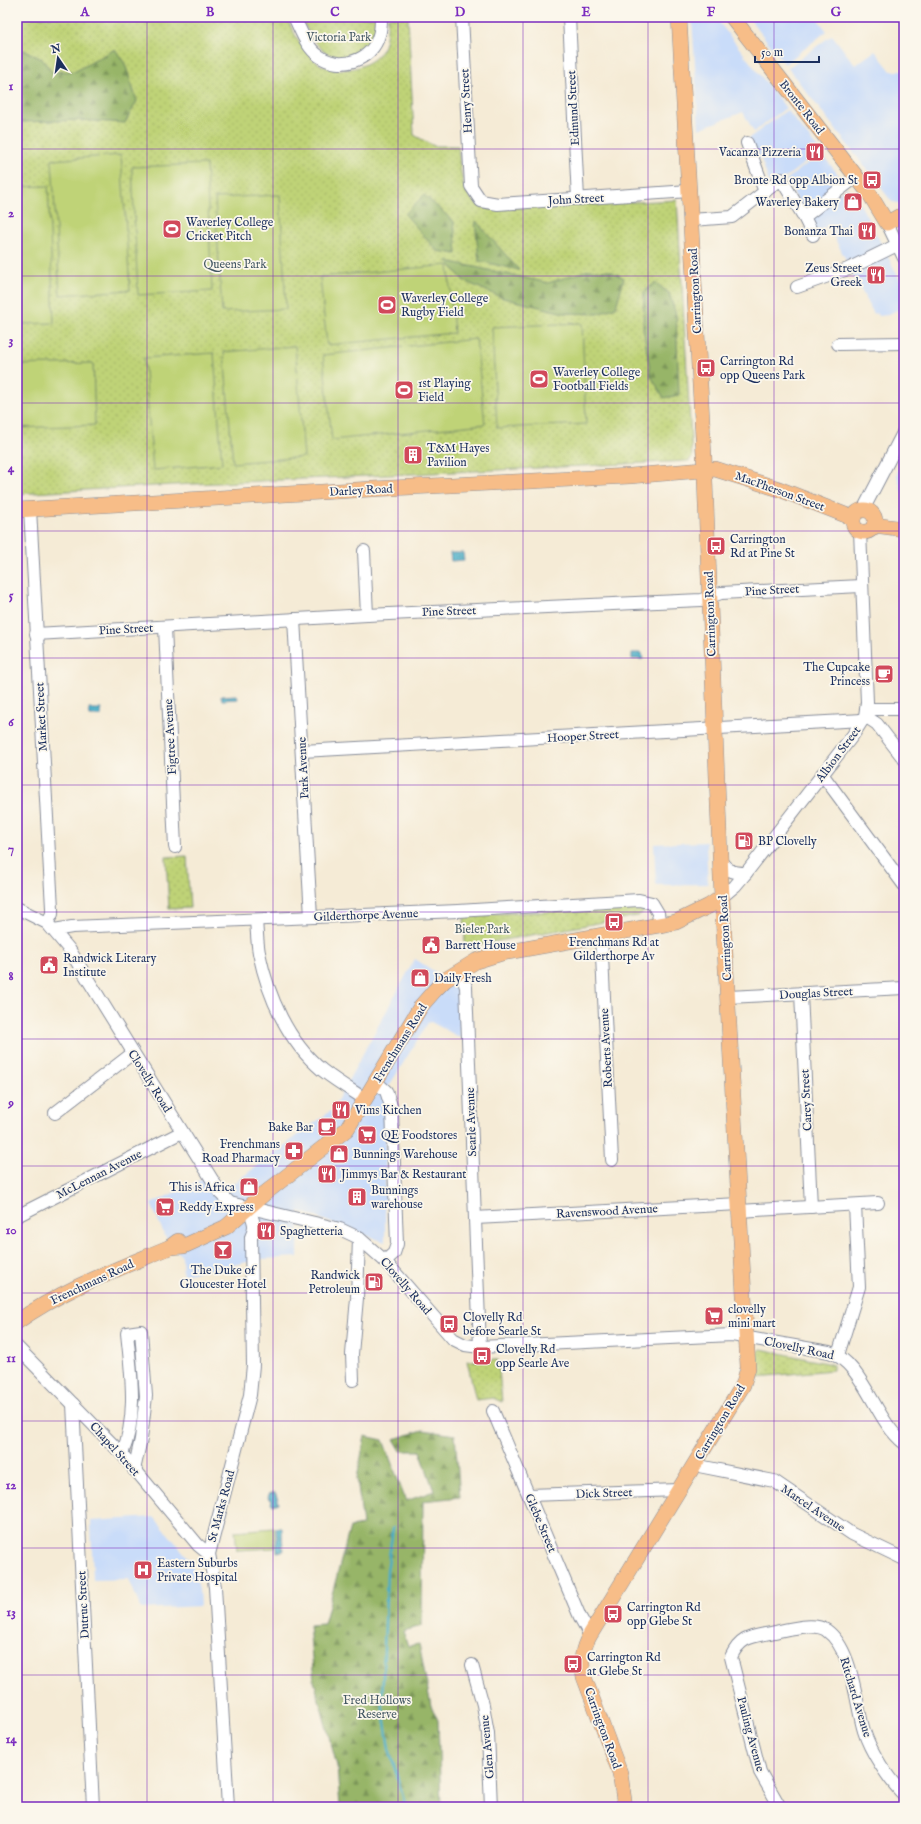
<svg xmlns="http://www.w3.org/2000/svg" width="921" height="1824" font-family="'IM FELL English',serif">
	<defs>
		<pattern id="grass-dots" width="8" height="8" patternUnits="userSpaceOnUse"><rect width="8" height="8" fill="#bfd377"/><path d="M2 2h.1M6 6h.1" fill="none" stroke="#a4b569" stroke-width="1.8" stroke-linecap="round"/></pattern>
		<pattern id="forest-firs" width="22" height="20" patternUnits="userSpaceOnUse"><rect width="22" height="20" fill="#97b568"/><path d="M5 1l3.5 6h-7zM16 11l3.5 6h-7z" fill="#7a9459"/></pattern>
		<pattern id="water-ripples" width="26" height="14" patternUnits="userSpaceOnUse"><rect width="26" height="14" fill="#48aec7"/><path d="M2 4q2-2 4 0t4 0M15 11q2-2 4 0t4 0" fill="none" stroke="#3b8ea5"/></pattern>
	</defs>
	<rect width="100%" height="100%" fill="#fbf7ec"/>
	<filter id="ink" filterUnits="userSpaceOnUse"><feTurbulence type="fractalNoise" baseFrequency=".025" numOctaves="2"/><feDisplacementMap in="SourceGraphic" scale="8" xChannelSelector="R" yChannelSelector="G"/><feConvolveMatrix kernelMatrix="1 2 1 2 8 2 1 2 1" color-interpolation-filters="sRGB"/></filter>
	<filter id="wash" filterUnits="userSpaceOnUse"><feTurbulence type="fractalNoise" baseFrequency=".012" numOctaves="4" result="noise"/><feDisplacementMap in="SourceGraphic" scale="16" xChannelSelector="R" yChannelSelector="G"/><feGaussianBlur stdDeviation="0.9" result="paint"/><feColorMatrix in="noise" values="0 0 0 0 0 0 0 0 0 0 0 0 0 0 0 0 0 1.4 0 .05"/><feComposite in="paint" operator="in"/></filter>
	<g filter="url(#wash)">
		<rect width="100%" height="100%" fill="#f5ebd6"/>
		<g fill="#c9dcf9">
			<polygon points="692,17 715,17 786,108 754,132 743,112 699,129"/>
			<polygon points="748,17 816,17 827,31 785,64"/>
			<polygon points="832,35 855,65 875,51 891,71 904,71 904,204 892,202 788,68"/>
			<polygon points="787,110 820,151 785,178 769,183 761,158 757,160 749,138"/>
			<polygon points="821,153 845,183 805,213 786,180"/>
			<polygon points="847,187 859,202 883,247 848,264 828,225 815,234 807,218"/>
			<polygon points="887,255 904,288 904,306 888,315 879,316 877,313 874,314 852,273"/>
			<polygon points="904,457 904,498 897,476 898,468"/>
			<polygon points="706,842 708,884 656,885 654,844"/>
			<polygon points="415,959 457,986 461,1038 429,1021 386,1091 385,1242 299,1211 298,1257 262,1259 183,1275 182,1257 165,1236 151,1204 204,1178 226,1189 332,1110"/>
			<polygon points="154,1517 190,1560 199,1588 200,1606 141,1609 129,1579 93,1580 91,1521"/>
		</g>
		<g fill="url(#grass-dots)" stroke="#6d816a">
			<path d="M17,17H286C294,33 303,52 318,63C336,76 373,69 383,48C387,40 387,26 388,17H408L414,135L434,146H458C461,170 460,207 493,209L677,200L692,457L689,461L153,486L17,494Z"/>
			<path d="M300,17H378L372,41C335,73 318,52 300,17Z"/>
			<polygon points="187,856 190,908 169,909 166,857"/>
			<polygon points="643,908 643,912 637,916 465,947 464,915"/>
			<polygon points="761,1349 826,1363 833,1365 833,1370 757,1377 756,1354"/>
			<polygon points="498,1360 502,1402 493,1398 476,1400 467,1361"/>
		</g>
		<g fill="url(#forest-firs)" stroke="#597263">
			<polygon points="17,47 42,59 52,72 76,71 115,49 125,64 137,101 125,123 79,120 23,122 17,123"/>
			<polygon points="424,195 454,222 457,254 437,251 405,214"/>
			<polygon points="475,220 519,270 479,261"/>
			<polygon points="447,261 548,283 589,270 610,271 624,278 616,307 598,314 564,313 503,298 464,281"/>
			<polygon points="655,283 669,293 676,315 679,395 664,398 651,376 643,327 644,292"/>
			<polygon points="423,1430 455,1435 460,1497 423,1501 422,1626 403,1631 408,1646 419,1644 431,1706 438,1720 441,1807 340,1807 337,1766 314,1681 309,1625 324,1624 350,1527 363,1525 357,1478 365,1436 383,1440 406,1501 434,1491 420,1451 401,1451 394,1439"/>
		</g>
		<g fill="#bfd377" stroke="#6d816a">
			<polygon points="121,155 130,290 60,295 52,160"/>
			<polygon points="206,164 212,291 138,295 132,167"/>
			<polygon points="48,186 54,323 17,324 17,187"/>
			<polygon points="280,195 286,309 222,312 215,198"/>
			<polygon points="448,265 454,333 327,345 320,277"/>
			<polygon points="582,323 586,424 497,428 492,327"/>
			<polygon points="476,339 485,424 332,440 323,355"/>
			<polygon points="295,346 304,457 233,463 224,352"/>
			<polygon points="214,353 222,464 153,470 144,358"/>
			<polygon points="93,363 95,425 17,428 17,365"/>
			<polygon points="274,1528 275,1548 237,1550 235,1531"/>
		</g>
		<g fill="url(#water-ripples)" stroke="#326e92">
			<polygon points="450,553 463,553 464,560 451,561"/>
			<polygon points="632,653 642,653 643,659 632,659"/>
			<polygon points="237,695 238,699 222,700 221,696"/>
			<polygon points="89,709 101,709 101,716 90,716"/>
			<polygon points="275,1492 279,1503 273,1505 271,1504 272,1500 268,1498 269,1494"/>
			<polygon points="276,1528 282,1528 283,1551 277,1552"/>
		</g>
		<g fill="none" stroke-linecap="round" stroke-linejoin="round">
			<polyline stroke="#48aec7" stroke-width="2.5" points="393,1528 387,1572 382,1702 389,1749 406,1807"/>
		</g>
	</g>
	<g filter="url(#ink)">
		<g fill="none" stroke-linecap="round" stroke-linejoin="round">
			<defs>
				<g id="minor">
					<path d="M294,17C301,30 306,47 319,56C340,71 372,61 379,35C381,30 381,23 381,17"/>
					<polyline points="462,17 471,186 481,201 498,204 689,191"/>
					<polyline points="569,17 578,199"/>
					<polyline points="747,143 765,192"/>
					<polyline points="804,217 813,235"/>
					<polyline points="691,220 732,217 781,179 804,217 856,177"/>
					<polyline points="887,223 904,258"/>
					<polyline points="797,287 848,269 897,245"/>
					<polyline points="838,344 904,343"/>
					<polyline points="30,509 52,908 52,914 47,923"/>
					<polyline points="863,510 904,431"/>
					<polyline points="364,551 367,615"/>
					<polyline points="294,619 311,917"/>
					<polyline points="165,627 175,847"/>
					<polyline points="36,634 367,615 701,600 721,593 861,586"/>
					<polyline points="867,709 904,709"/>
					<polyline points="865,716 877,724 904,759"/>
					<polyline points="302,751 863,720"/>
					<polyline points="822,774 904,885"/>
					<path d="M720,860C728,871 732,873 746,873"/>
					<polyline points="722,897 735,886 746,873 853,735 865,716 867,702 860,531"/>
					<path d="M17,908L47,923L69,949L221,1194L230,1203L340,1229L359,1238L385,1261L453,1339L465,1345L480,1347L732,1335L829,1352C863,1362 875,1421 904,1443"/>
					<path d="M256,920C257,931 257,942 259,953C268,996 288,1042 322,1070C336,1081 351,1090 365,1099"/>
					<polyline points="54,930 72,927 458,911 639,900 652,903 658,913 660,926"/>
					<polyline points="601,936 612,1160"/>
					<polyline points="460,970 466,987 480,1347"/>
					<polyline points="801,993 811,1207"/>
					<polyline points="728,997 904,988"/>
					<polyline points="376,1082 386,1091 392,1109 397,1244 394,1253 385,1261"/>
					<polyline points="55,1113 133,1053"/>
					<polyline points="739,1211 878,1203"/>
					<polyline points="17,1216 182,1132"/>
					<polyline points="475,1218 739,1204"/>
					<polyline points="17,1347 122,1454 198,1545 209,1554"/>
					<polyline points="838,1355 859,1287 855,1205"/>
					<polyline points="353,1380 352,1354 357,1298 359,1238"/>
					<polyline points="73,1404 93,1807"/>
					<polyline points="493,1411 580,1617 590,1635"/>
					<path d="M122,1454C138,1416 131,1373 127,1333L141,1331L146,1396L141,1439L134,1470"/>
					<polyline points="694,1465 774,1481 852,1534 904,1559"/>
					<polyline points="529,1495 679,1490"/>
					<polyline points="472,1665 483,1705 488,1733 491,1807"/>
					<path d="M228,1807L215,1587L209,1554L250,1395L253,1365L251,1237C257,1226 253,1219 248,1208"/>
					<path d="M780,1807L760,1772L731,1657C741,1635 753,1637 775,1632C788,1629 814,1622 826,1630C853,1649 855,1701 864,1731C870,1751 889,1780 904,1795"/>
				</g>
				<g id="major">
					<polyline points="732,17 869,193 887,223 898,217 904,216"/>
					<polyline points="17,510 372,489 630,476 715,469 779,489 853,518"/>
					<circle cx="864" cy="521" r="11"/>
					<polyline points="874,525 904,529"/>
					<polyline points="170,1247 184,1246 226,1227 264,1194 347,1129 421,1006 435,990 445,980 476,961 502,953 676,922 709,906 722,897"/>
					<path d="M17,1322C63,1289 118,1269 170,1247L178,1241"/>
					<path d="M625,1807L620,1773L584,1677C580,1661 582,1649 590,1635L743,1385L748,1368L721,879L704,455L679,17"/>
				</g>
			</defs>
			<use href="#minor" stroke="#888d9a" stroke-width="14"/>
			<use href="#major" stroke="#888d9a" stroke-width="16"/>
			<use href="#minor" stroke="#fff" stroke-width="12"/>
			<use href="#major" stroke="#f7bd88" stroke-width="15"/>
		</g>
	</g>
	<path fill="none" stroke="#7b2cbf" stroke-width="1" stroke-opacity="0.55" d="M147,17V1807M273,17V1807M398,17V1807M523,17V1807M648,17V1807M774,17V1807M17,149H904M17,276H904M17,403H904M17,531H904M17,658H904M17,785H904M17,912H904M17,1039H904M17,1166H904M17,1293H904M17,1421H904M17,1548H904M17,1675H904"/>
	<defs>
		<symbol id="restaurant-square" viewBox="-11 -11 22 22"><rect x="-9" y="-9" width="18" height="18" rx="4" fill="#d1495b" stroke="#fbf7ec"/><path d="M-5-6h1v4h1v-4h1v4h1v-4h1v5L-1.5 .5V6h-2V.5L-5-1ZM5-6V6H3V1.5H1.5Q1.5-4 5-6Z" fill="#fff"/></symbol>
		<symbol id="bus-square" viewBox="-11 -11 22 22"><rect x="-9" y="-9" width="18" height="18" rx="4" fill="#d1495b" stroke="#fbf7ec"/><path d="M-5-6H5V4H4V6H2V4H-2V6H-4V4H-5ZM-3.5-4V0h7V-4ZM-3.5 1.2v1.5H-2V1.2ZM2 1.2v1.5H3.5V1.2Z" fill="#fff"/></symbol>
		<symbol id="shop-square" viewBox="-11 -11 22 22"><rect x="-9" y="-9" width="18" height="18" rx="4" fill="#d1495b" stroke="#fbf7ec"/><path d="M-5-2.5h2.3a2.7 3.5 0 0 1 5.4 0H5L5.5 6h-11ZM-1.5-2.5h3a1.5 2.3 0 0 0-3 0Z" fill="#fff"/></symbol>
		<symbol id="stadium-square" viewBox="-11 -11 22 22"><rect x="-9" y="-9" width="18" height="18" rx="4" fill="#d1495b" stroke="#fbf7ec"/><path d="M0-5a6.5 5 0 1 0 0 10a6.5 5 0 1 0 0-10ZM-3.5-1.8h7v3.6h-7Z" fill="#fff"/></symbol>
		<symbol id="building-square" viewBox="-11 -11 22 22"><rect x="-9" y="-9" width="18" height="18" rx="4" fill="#d1495b" stroke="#fbf7ec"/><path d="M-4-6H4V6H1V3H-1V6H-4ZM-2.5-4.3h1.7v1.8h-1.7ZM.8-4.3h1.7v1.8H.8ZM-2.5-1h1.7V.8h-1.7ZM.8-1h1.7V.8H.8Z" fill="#fff"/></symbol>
		<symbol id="cafe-square" viewBox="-11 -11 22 22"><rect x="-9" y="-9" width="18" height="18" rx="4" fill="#d1495b" stroke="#fbf7ec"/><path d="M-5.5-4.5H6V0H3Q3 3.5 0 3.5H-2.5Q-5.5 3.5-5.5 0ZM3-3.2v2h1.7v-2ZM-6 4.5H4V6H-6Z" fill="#fff"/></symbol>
		<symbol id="fuel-square" viewBox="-11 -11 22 22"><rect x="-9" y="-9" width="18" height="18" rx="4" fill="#d1495b" stroke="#fbf7ec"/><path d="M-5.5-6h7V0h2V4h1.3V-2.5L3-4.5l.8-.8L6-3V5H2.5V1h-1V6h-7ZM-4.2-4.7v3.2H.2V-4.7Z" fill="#fff"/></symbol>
		<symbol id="civic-square" viewBox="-11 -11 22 22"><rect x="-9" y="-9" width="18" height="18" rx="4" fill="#d1495b" stroke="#fbf7ec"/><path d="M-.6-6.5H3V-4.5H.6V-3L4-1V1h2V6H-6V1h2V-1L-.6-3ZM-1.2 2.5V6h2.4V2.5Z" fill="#fff"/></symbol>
		<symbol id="supermarket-square" viewBox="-11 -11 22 22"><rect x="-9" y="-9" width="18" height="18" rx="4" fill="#d1495b" stroke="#fbf7ec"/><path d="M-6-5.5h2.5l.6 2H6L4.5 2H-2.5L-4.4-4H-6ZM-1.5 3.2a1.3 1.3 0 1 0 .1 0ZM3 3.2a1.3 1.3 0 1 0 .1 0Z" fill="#fff"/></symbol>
		<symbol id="pharmacy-square" viewBox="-11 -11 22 22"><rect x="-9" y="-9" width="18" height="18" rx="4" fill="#d1495b" stroke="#fbf7ec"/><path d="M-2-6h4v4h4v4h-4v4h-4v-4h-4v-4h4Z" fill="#fff"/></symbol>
		<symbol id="bar-square" viewBox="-11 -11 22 22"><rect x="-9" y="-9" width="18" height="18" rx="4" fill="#d1495b" stroke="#fbf7ec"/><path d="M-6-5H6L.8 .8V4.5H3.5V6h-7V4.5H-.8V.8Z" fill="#fff"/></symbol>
		<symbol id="hospital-square" viewBox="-11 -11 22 22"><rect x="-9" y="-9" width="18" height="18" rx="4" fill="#d1495b" stroke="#fbf7ec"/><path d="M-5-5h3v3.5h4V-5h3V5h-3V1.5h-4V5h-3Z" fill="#fff"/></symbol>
	</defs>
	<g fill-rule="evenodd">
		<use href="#restaurant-square" x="804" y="141" width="22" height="22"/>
		<use href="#bus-square" x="861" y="169" width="22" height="22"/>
		<use href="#shop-square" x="842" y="191" width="22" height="22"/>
		<use href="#stadium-square" x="161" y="218" width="22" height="22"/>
		<use href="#restaurant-square" x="856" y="220" width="22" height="22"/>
		<use href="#restaurant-square" x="865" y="264" width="22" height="22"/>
		<use href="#stadium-square" x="376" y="294" width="22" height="22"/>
		<use href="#bus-square" x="695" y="357" width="22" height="22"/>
		<use href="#stadium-square" x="528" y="368" width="22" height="22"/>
		<use href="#stadium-square" x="393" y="379" width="22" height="22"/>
		<use href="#building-square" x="402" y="444" width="22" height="22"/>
		<use href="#bus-square" x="705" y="535" width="22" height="22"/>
		<use href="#cafe-square" x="873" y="663" width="22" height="22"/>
		<use href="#fuel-square" x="733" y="830" width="22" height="22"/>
		<use href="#bus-square" x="603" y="911" width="22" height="22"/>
		<use href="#civic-square" x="420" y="934" width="22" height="22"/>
		<use href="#civic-square" x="38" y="954" width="22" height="22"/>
		<use href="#shop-square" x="409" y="967" width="22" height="22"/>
		<use href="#restaurant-square" x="330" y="1099" width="22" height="22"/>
		<use href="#cafe-square" x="316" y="1116" width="22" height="22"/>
		<use href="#supermarket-square" x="356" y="1124" width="22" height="22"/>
		<use href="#pharmacy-square" x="283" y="1140" width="22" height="22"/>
		<use href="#shop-square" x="328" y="1143" width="22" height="22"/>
		<use href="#restaurant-square" x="316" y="1163" width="22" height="22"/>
		<use href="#shop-square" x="238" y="1176" width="22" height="22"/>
		<use href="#building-square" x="346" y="1186" width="22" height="22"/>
		<use href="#supermarket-square" x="154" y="1196" width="22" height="22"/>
		<use href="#restaurant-square" x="255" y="1220" width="22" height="22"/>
		<use href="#bar-square" x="212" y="1239" width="22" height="22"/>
		<use href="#fuel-square" x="363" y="1271" width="22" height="22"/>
		<use href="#supermarket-square" x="703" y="1305" width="22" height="22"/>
		<use href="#bus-square" x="438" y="1313" width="22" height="22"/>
		<use href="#bus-square" x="471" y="1345" width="22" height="22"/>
		<use href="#hospital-square" x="132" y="1559" width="22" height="22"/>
		<use href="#bus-square" x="602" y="1603" width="22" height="22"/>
		<use href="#bus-square" x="562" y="1653" width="22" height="22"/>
	</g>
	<g text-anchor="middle" stroke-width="3.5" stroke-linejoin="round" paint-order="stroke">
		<g font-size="12" fill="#445864" stroke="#fbf7ec">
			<text x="339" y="41">Victoria Park</text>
			<text x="235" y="268">Queens Park</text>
			<text x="482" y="933">Bieler Park</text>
			<text x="377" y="1704">Fred Hollows<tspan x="377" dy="14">Reserve</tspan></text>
		</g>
		<g font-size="12" fill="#1b2f5e" stroke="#fbf7ec">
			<text transform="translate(466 101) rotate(-93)" y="4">Henry Street</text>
			<text transform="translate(802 107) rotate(52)" y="4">Bronte Road</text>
			<text transform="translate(573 108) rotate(-93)" y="4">Edmund Street</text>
			<text transform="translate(576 199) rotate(-3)" y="4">John Street</text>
			<text transform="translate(695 291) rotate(-93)" y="4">Carrington Road</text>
			<text transform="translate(361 490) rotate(-3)" y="4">Darley Road</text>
			<text transform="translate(780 491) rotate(20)" y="4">MacPherson Street</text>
			<text transform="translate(772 590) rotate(-3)" y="4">Pine Street</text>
			<text transform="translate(449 611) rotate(-2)" y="4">Pine Street</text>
			<text transform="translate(710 614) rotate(-92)" y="4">Carrington Road</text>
			<text transform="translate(126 629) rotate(-3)" y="4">Pine Street</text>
			<text transform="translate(41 717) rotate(-93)" y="4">Market Street</text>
			<text transform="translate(583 736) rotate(-3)" y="4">Hooper Street</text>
			<text transform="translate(170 737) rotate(-93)" y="4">Figtree Avenue</text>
			<text transform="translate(838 754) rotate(-53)" y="4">Albion Street</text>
			<text transform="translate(303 768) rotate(-93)" y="4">Park Avenue</text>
			<text transform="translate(366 915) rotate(-2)" y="4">Gilderthorpe Avenue</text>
			<text transform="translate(725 938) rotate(-93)" y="4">Carrington Road</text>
			<text transform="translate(816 993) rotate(-3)" y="4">Douglas Street</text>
			<text transform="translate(400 1043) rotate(-58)" y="4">Frenchmans Road</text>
			<text transform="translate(606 1048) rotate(-93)" y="4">Roberts Avenue</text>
			<text transform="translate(150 1081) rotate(58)" y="4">Clovelly Road</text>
			<text transform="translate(806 1100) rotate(-93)" y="4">Carey Street</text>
			<text transform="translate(471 1122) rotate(-92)" y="4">Searle Avenue</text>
			<text transform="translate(99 1174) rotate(-27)" y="4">McLennan Avenue</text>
			<text transform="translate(607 1211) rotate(-3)" y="4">Ravenswood Avenue</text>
			<text transform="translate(92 1282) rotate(-25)" y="4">Frenchmans Road</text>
			<text transform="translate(406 1286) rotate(49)" y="4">Clovelly Road</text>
			<text transform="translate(799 1348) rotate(12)" y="4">Clovelly Road</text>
			<text transform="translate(720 1422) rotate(-59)" y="4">Carrington Road</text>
			<text transform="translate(115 1449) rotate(48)" y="4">Chapel Street</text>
			<text transform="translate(604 1493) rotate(-2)" y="4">Dick Street</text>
			<text transform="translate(221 1506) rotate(-75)" y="4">St Marks Road</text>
			<text transform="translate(813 1508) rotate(34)" y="4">Marcel Avenue</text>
			<text transform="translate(541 1523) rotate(67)" y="4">Glebe Street</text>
			<text transform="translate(83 1605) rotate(-93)" y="4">Dutruc Street</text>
			<text transform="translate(856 1697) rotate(73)" y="4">Ritchard Avenue</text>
			<text transform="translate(603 1728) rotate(70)" y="4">Carrington Road</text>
			<text transform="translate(751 1734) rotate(75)" y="4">Pauling Avenue</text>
			<text transform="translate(487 1747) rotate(-95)" y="4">Glen Avenue</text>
		</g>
		<g font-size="12" fill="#1b2f5e" stroke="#fbf7ec" text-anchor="start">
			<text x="801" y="156" text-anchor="end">Vacanza Pizzeria</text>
			<text x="858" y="184" text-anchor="end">Bronte Rd opp Albion St</text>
			<text x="839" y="206" text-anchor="end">Waverley Bakery</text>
			<text x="186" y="226">Waverley College<tspan x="186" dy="14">Cricket Pitch</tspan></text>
			<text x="853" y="235" text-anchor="end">Bonanza Thai</text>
			<text x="862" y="272" text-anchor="end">Zeus Street<tspan x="862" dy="14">Greek</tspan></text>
			<text x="401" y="302">Waverley College<tspan x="401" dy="14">Rugby Field</tspan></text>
			<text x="720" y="365">Carrington Rd<tspan x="720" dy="14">opp Queens Park</tspan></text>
			<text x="553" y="376">Waverley College<tspan x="553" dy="14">Football Fields</tspan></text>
			<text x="418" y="387">1st Playing<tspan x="418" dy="14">Field</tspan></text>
			<text x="427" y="452">T&amp;M Hayes<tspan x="427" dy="14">Pavilion</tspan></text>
			<text x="730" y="543">Carrington<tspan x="730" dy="14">Rd at Pine St</tspan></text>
			<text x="870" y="671" text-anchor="end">The Cupcake<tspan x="870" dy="14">Princess</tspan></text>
			<text x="758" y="845">BP Clovelly</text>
			<text x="614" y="946" text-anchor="middle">Frenchmans Rd at<tspan x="614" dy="14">Gilderthorpe Av</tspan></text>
			<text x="445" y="949">Barrett House</text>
			<text x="63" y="962">Randwick Literary<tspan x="63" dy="14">Institute</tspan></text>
			<text x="434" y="982">Daily Fresh</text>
			<text x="355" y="1114">Vims Kitchen</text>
			<text x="313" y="1131" text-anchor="end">Bake Bar</text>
			<text x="381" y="1139">QE Foodstores</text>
			<text x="280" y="1148" text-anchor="end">Frenchmans<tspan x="280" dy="14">Road Pharmacy</tspan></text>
			<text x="353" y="1158">Bunnings Warehouse</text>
			<text x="341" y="1178">Jimmys Bar &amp; Restaurant</text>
			<text x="235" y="1191" text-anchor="end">This is Africa</text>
			<text x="371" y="1194">Bunnings<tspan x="371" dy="14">warehouse</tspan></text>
			<text x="179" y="1211">Reddy Express</text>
			<text x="280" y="1235">Spaghetteria</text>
			<text x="223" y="1274" text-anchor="middle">The Duke of<tspan x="223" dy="14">Gloucester Hotel</tspan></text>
			<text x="360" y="1279" text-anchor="end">Randwick<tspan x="360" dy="14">Petroleum</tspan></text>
			<text x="728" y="1313">clovelly<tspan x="728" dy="14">mini mart</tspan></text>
			<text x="463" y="1321">Clovelly Rd<tspan x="463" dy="14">before Searle St</tspan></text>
			<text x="496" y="1353">Clovelly Rd<tspan x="496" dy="14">opp Searle Ave</tspan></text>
			<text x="157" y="1567">Eastern Suburbs<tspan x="157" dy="14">Private Hospital</tspan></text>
			<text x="627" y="1611">Carrington Rd<tspan x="627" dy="14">opp Glebe St</tspan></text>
			<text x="587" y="1661">Carrington Rd<tspan x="587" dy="14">at Glebe St</tspan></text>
		</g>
	</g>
	<rect width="921" height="1824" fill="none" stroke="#fbf7ec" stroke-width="44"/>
	<g transform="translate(58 58) rotate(347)" stroke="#fbf7ec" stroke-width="3" paint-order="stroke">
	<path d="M0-3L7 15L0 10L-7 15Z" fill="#1b2f5e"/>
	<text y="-6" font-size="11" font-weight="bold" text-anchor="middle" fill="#1b2f5e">N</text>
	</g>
	<path d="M755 56v6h64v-6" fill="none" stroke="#1b2f5e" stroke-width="2"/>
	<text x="761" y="56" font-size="12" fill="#1b2f5e" stroke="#fbf7ec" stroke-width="3" paint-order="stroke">50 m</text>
	<rect x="22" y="22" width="877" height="1780" fill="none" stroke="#7b2cbf" stroke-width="1.5"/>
	<g font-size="13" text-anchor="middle" font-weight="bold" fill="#7b2cbf">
		<text x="85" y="16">A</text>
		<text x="210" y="16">B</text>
		<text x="335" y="16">C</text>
		<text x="460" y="16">D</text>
		<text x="586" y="16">E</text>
		<text x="711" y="16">F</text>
		<text x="836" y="16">G</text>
		<text x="11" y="90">1</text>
		<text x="11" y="217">2</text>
		<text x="11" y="344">3</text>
		<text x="11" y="472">4</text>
		<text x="11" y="599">5</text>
		<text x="11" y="726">6</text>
		<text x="11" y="853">7</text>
		<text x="11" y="980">8</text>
		<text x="11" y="1107">9</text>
		<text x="11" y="1234">10</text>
		<text x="11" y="1362">11</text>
		<text x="11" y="1489">12</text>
		<text x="11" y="1616">13</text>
		<text x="11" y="1743">14</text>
	</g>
</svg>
